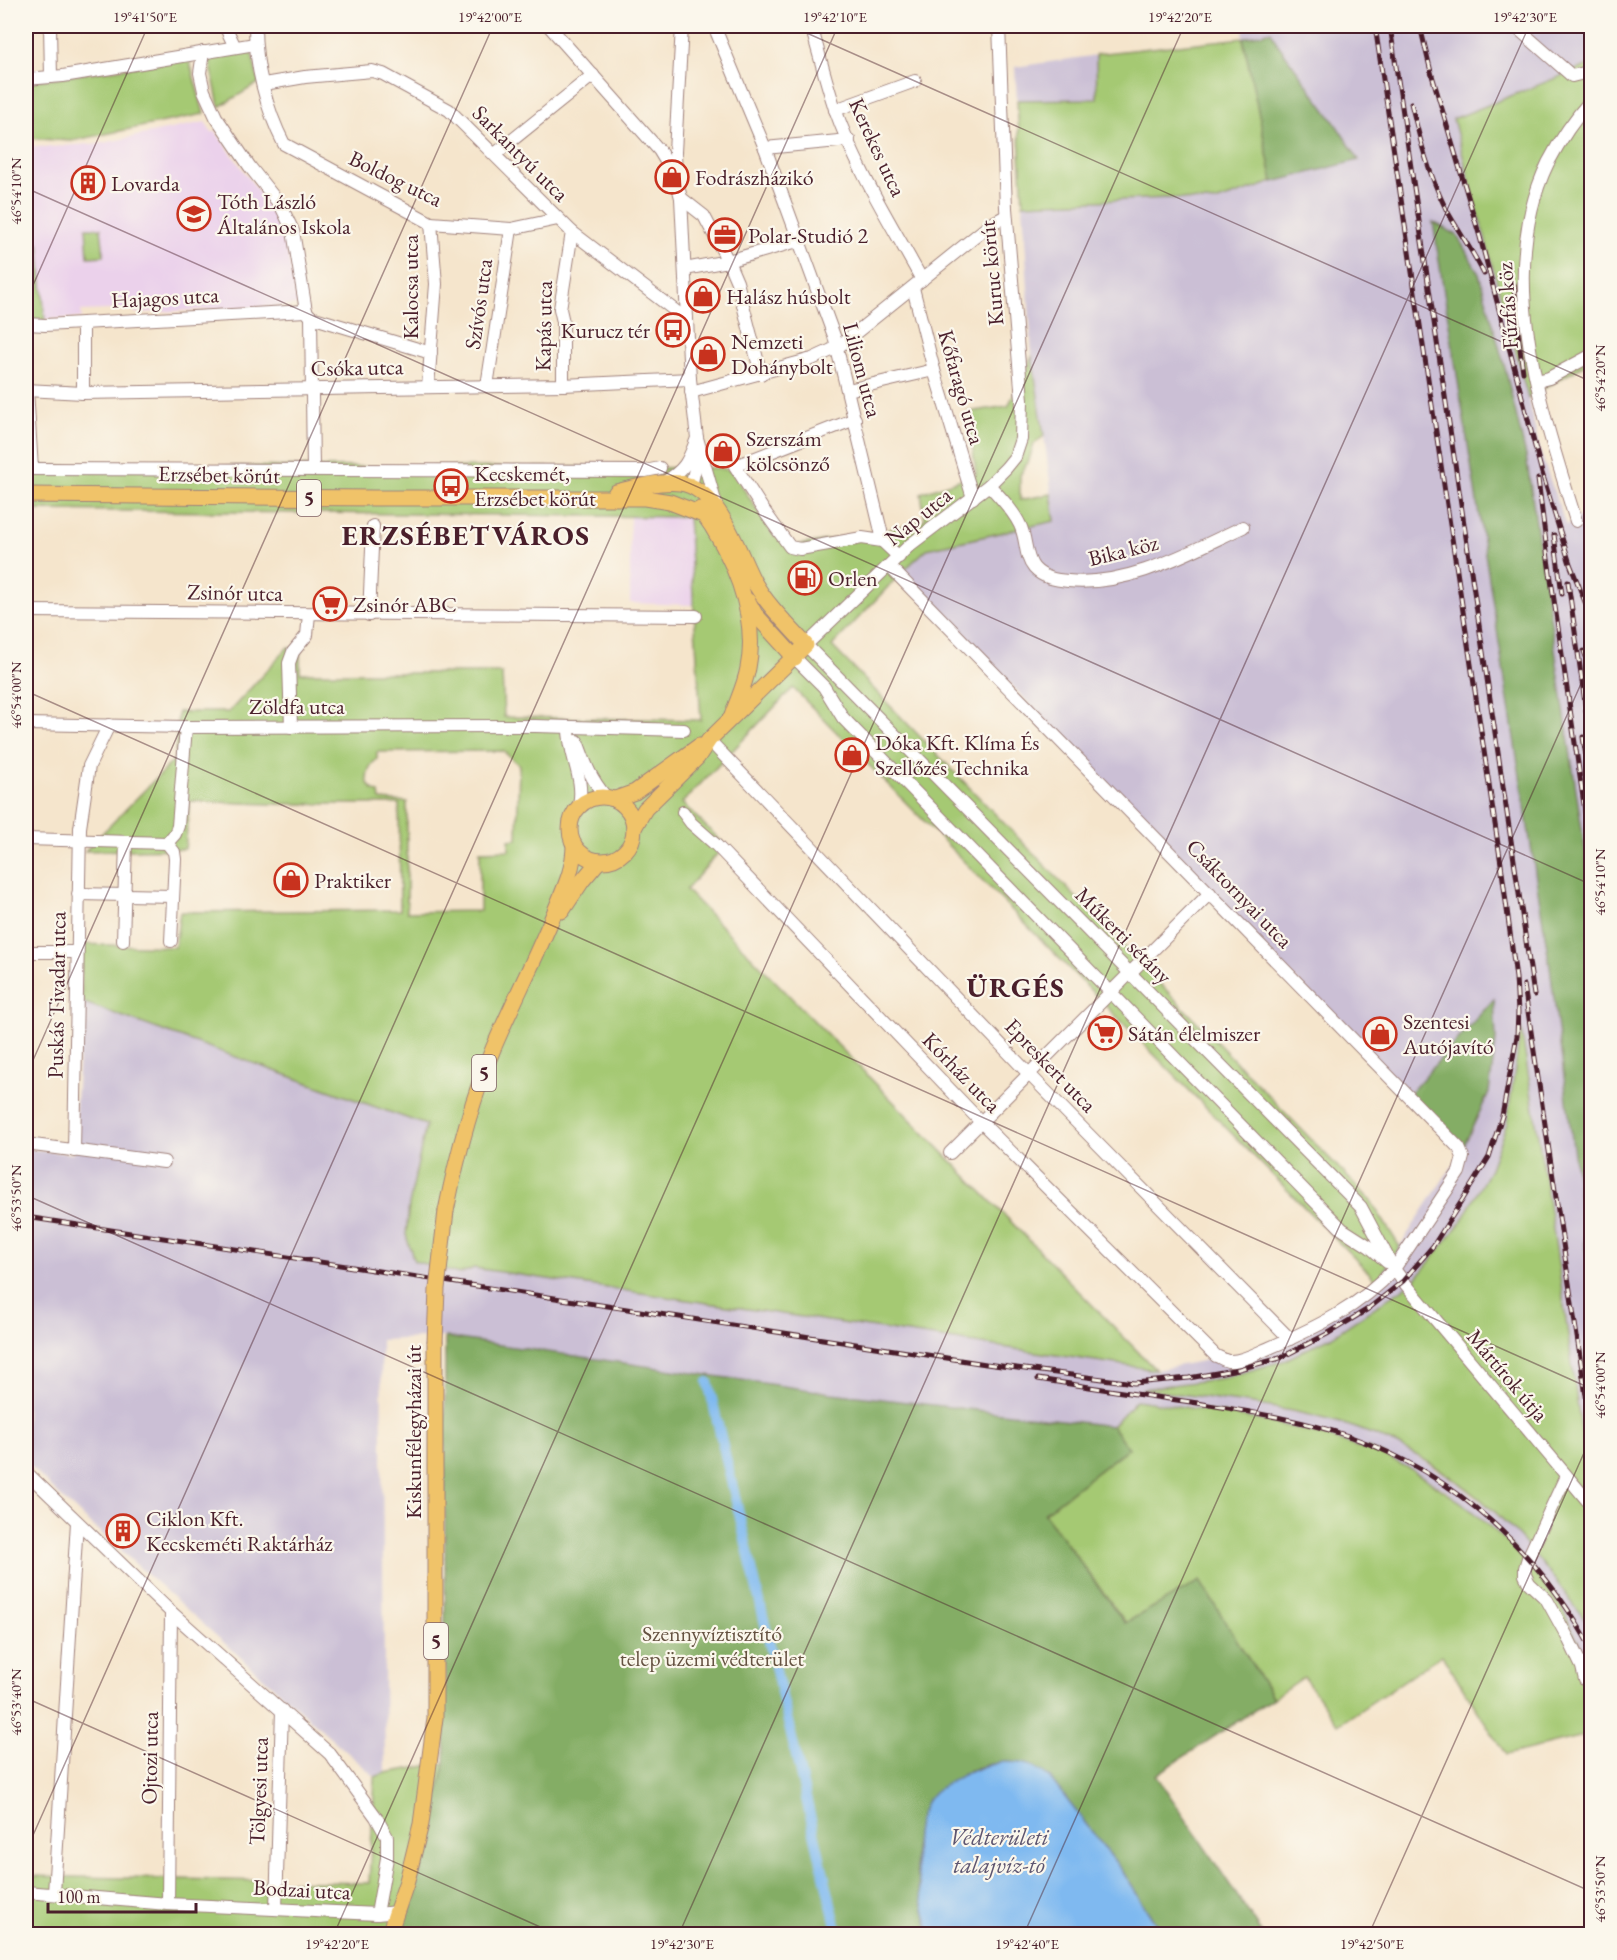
<svg xmlns="http://www.w3.org/2000/svg" width="1617" height="1960" font-family="'EB Garamond',serif">
	<rect width="100%" height="100%" fill="#fbf7ec"/>
	<filter id="ink" filterUnits="userSpaceOnUse"><feTurbulence type="fractalNoise" baseFrequency=".0167" numOctaves="2"/><feDisplacementMap in="SourceGraphic" scale="12" xChannelSelector="R" yChannelSelector="G"/><feConvolveMatrix kernelMatrix="1 2 1 2 8 2 1 2 1" color-interpolation-filters="sRGB"/></filter>
	<filter id="wash" filterUnits="userSpaceOnUse"><feTurbulence type="fractalNoise" baseFrequency=".008" numOctaves="4" result="noise"/><feDisplacementMap in="SourceGraphic" scale="24" xChannelSelector="R" yChannelSelector="G"/><feGaussianBlur stdDeviation="1.35" result="paint"/><feColorMatrix in="noise" values="0 0 0 0 0 0 0 0 0 0 0 0 0 0 0 0 0 1.4 0 .05"/><feComposite in="paint" operator="in"/></filter>
	<g filter="url(#wash)">
		<rect width="100%" height="100%" fill="#f5e5cc"/>
		<g fill="#ebd1eb">
			<polygon points="205,122 212,132 216,132 258,191 268,208 275,208 281,221 298,305 135,313 134,309 81,311 82,318 26,320 26,146 50,147 103,143"/>
			<polygon points="630,516 688,517 694,605 630,603"/>
		</g>
		<polygon fill="#cbbfd5" points="1244,26 1591,26 1591,64 1454,119 1528,398 1540,451 1566,526 1591,509 1591,890 1526,456 1506,372 1457,235 1433,223 1550,967 1591,1288 1591,1504 1557,1255 1521,1031 1507,1123 1489,1171 1461,1222 1415,1280 1331,1337 1283,1361 1224,1378 1145,1388 1267,1407 1311,1416 1355,1427 1388,1440 1416,1456 1453,1480 1484,1504 1510,1527 1544,1565 1591,1628 1591,1669 1587,1657 1509,1542 1492,1527 1447,1491 1409,1468 1345,1443 1310,1432 1190,1407 1136,1400 1112,1426 831,1393 445,1337 381,1340 385,1773 375,1777 66,1502 26,1462 26,1149 73,1154 82,1002 426,1125 409,1205 406,1235 459,1274 474,1268 1156,1370 1269,1348 1377,1281 1461,1152 1473,1128 1489,1092 1496,1039 1494,1000 1409,1094 1210,893 903,571 927,549 1055,520 1044,436 1032,357 1015,67 1146,48 1243,38"/>
		<g fill="#a5c973" stroke="#78744f" stroke-width="1.5" fill-rule="evenodd">
			<polygon points="1243,38 1273,182 1215,202 1169,198 1023,204 1017,100 1097,99 1096,54"/>
			<polygon points="251,50 259,83 219,107 209,56"/>
			<polygon points="189,59 204,114 71,141 26,138 26,82"/>
			<polygon points="1591,64 1591,361 1528,398 1453,119"/>
			<polygon points="86,228 101,228 104,256 88,257"/>
			<polygon points="39,244 45,321 26,320 26,251"/>
			<path d="M1032,357L1044,436L1034,444L1029,460L1020,475V500L1051,494L1055,521L927,549L903,571L832,646L1371,1201L1400,1247L1377,1281L793,688L682,803L725,845L686,890L1156,1370L474,1268L459,1274L414,1261L406,1235L409,1205L426,1125L82,1002L80,944L175,947L180,912L400,910L399,804H268L190,801L185,849L85,851L175,759L178,712H229L288,647L300,651V673H502L504,717L701,720L688,517L26,510V466L719,468L732,471L774,536L792,546L888,530L925,520L921,493L976,474L968,412L1008,406ZM503,751L519,765L517,839L509,840V850L480,851V911L407,912V802L380,800L379,793C362,786 365,769 377,759V752Z"/>
			<path d="M1521,1028L1557,1255L1591,1504V1628C1566,1594 1541,1560 1512,1529C1472,1486 1412,1447 1356,1428C1288,1405 1212,1399 1141,1389L1224,1378L1283,1361L1331,1337L1415,1280L1461,1222L1489,1171L1507,1123Z"/>
			<path d="M1136,1400C1213,1411 1292,1422 1365,1450L1368,1448L1409,1468L1461,1502L1508,1542L1544,1583L1561,1606L1591,1669V1734L1506,1755L1442,1655L1338,1725L1304,1677L1273,1698L1200,1582L1126,1623L1044,1513L1128,1448L1112,1426Z"/>
			<path d="M445,1763C433,1823 422,1877 398,1934H26V1876L369,1883L375,1777L385,1773Z"/>
		</g>
		<g fill="#84ad65" stroke="#676648" stroke-width="1.5">
			<polygon points="1271,31 1277,43 1335,123 1359,160 1273,182 1243,38"/>
			<polygon points="1433,222 1457,235 1479,274 1506,372 1526,456 1591,890 1591,1288 1550,967"/>
			<polygon points="1494,999 1496,1039 1489,1092 1461,1152 1409,1094"/>
			<path d="M445,1337L831,1393L1112,1426L1128,1448L1044,1513L1125,1623L1200,1581L1273,1698L1156,1775L1263,1934H1162L1121,1869L1050,1778C1028,1758 996,1759 969,1771C960,1775 952,1784 944,1791C939,1795 931,1800 926,1805C920,1812 918,1826 916,1835C911,1868 923,1902 930,1934H398L406,1914L428,1848L445,1763Z"/>
		</g>
		<path fill="#7fb9f0" stroke="#646c8e" stroke-width="1.5" d="M1004,1762C1023,1762 1036,1765 1050,1778L1121,1869L1162,1934H930C921,1893 901,1831 932,1794C938,1787 948,1783 955,1779C971,1770 986,1765 1004,1762Z"/>
		<g fill="none" stroke-linecap="round" stroke-linejoin="round">
			<polyline stroke="#7fb9f0" stroke-width="10" points="708,1382 838,1934"/>
		</g>
	</g>
	<g filter="url(#ink)">
		<g fill="none" stroke-linecap="round" stroke-linejoin="round">
			<defs>
				<g id="minor">
					<polyline points="50,26 51,77"/>
					<polyline points="225,26 235,47"/>
					<path d="M255,26C255,65 266,109 284,144L431,223L511,229L558,219"/>
					<polyline points="549,26 659,150 676,178 681,198 690,379 697,438 717,508"/>
					<polyline points="714,26 765,148 834,336 881,531 882,541 899,557"/>
					<path d="M811,26C819,53 826,82 835,109C856,169 892,225 922,280"/>
					<polyline points="999,26 1006,208 1022,400 1021,439 1015,457 1006,468 989,485 910,545 806,645 1361,1207 1394,1269 1403,1281 1592,1506"/>
					<polyline points="1515,26 1572,76 1592,71"/>
					<polyline points="203,52 200,73 204,91 216,117 250,167 281,206 293,231 306,311 311,317 313,470"/>
					<polyline points="26,79 63,76 255,44"/>
					<polyline points="264,84 305,77 372,71 383,74 449,110 572,232 686,319"/>
					<polyline points="835,110 915,81"/>
					<polyline points="765,148 849,140"/>
					<polyline points="495,154 593,75"/>
					<polyline points="676,177 675,152 682,26"/>
					<polyline points="681,198 704,216 728,261 737,282 761,374"/>
					<polyline points="685,269 728,261 801,240"/>
					<polyline points="913,288 934,370 973,498"/>
					<polyline points="311,317 431,353"/>
					<polyline points="83,323 83,393"/>
					<polyline points="26,324 45,325 306,311"/>
					<polyline points="1537,381 1549,378 1592,355"/>
					<polyline points="563,385 563,322 560,309 572,232"/>
					<polyline points="487,386 511,229"/>
					<polyline points="428,387 436,284 431,223"/>
					<polyline points="26,390 83,393 563,385 690,379"/>
					<polyline points="27,390 32,469"/>
					<polyline points="848,390 934,370"/>
					<polyline points="691,392 812,359 838,347 991,224 1006,216"/>
					<polyline points="855,419 735,466 762,508 790,547 800,549 862,538 882,541"/>
					<polyline points="26,469 645,471 660,468"/>
					<path d="M663,483C686,469 688,462 697,438"/>
					<path d="M989,485C1000,497 1013,510 1020,525C1027,539 1024,556 1034,568C1043,578 1056,580 1068,581C1129,587 1189,552 1243,527"/>
					<polyline points="691,486 695,469 697,449"/>
					<path d="M1576,521C1542,411 1494,274 1548,163C1560,140 1575,118 1592,99"/>
					<polyline points="26,611 696,616"/>
					<polyline points="369,615 373,526"/>
					<polyline points="795,658 824,687 843,718 1342,1229 1370,1247 1387,1262"/>
					<polyline points="26,724 186,727 535,726 684,730"/>
					<polyline points="291,727 289,663 293,652 307,635 309,614"/>
					<path d="M569,727C568,754 585,778 579,805"/>
					<polyline points="709,740 1029,1074 1290,1339"/>
					<path d="M577,741C585,763 590,778 606,797"/>
					<path d="M683,812L691,823L716,845L981,1122L1216,1356C1220,1357 1225,1361 1229,1361C1242,1362 1257,1353 1269,1348C1315,1328 1360,1307 1394,1269L1459,1172L1463,1157L1459,1148L890,567"/>
					<polyline points="26,839 167,843 175,834 178,826 186,727"/>
					<polyline points="167,843 174,852 175,859 171,941"/>
					<polyline points="78,894 173,896"/>
					<polyline points="123,941 126,842"/>
					<polyline points="26,952 77,952"/>
					<polyline points="26,1144 164,1162"/>
					<polyline points="74,1151 80,828 89,766 109,725"/>
					<polyline points="950,1153 1210,893"/>
					<polyline points="26,1472 171,1612 330,1754 376,1817 387,1837 387,1858 377,1914"/>
					<polyline points="1566,1476 1528,1558 1525,1568 1525,1575 1529,1583 1547,1600 1569,1640 1582,1667 1585,1680"/>
					<polyline points="26,1892 168,1904 377,1914 397,1912"/>
					<polyline points="54,1893 77,1522"/>
					<polyline points="168,1904 171,1612"/>
					<polyline points="276,1909 282,1710"/>
				</g>
				<g id="major">
					<path d="M616,492C636,487 660,481 680,483C719,488 738,552 754,582C768,606 788,625 806,645L709,740L697,758L645,809L634,828"/>
					<polyline points="26,495 374,498 645,498 670,502 706,516"/>
					<path d="M700,509C731,551 759,614 748,668C745,685 737,701 732,716"/>
					<polyline points="748,601 755,614 795,658"/>
					<circle cx="602" cy="829" r="32"/>
					<polyline points="615,799 635,792 699,746"/>
					<polyline points="562,911 582,881 599,861"/>
					<path d="M446,1211C457,1156 471,1101 493,1049C513,1002 536,958 555,911C564,889 574,869 574,845"/>
					<polyline points="389,1934 407,1881 421,1824 435,1718 435,1342"/>
				</g>
			</defs>
			<use href="#minor" stroke="#a0827c" stroke-width="14"/>
			<use href="#major" stroke="#a0827c" stroke-width="17"/>
			<use href="#minor" stroke="#fff" stroke-width="12"/>
			<use href="#major" stroke="#f0c369" stroke-width="15"/>
			<defs>
				<g id="rail">
					<polyline points="1390,26 1534,995"/>
					<polyline points="1420,26 1431,72 1480,237 1542,473 1570,564 1592,619"/>
					<path d="M1411,103C1420,140 1429,175 1446,209C1458,231 1473,251 1484,274"/>
					<polyline points="1514,285 1517,325 1523,372"/>
					<polyline points="1538,479 1548,559 1592,859"/>
					<polyline points="1554,535 1562,594"/>
					<polyline points="1568,582 1591,745"/>
					<polyline points="1584,651 1592,674"/>
					<polyline points="1583,737 1592,793"/>
					<polyline points="1524,985 1592,1436"/>
					<polyline points="26,1217 986,1364 1134,1383 1189,1378 1239,1369 1280,1358 1327,1334 1368,1309 1403,1281 1433,1246 1463,1199 1489,1157 1502,1116 1517,1036 1518,1012 1516,978 1501,864 1375,26"/>
					<path d="M1038,1379C1089,1387 1140,1395 1191,1402C1245,1411 1300,1419 1351,1437C1455,1474 1540,1553 1592,1650"/>
				</g>
			</defs>
			<use href="#rail" stroke="#4a1f2b" stroke-width="5"/>
			<use href="#rail" stroke="#fbf7ec" stroke-width="3" stroke-dasharray="9" stroke-linecap="butt"/>
			<defs>
				<polyline id="major-bridge" points="435,1342 437,1289 446,1211"/>
			</defs>
			<use href="#major-bridge" stroke="#a0827c" stroke-width="17" stroke-linecap="butt"/>
			<use href="#major-bridge" stroke="#f0c369" stroke-width="15"/>
		</g>
	</g>
	<path fill="none" stroke="#4a1f2b" stroke-width="1.5" stroke-opacity="0.45" d="M791,26L1592,382M26,188L1592,885M26,301L148,26M26,691L1592,1389M26,1076L493,26M26,1195L1592,1892M26,1698L556,1934M26,1851L838,26M334,1934L1184,26M679,1934L1529,26M1024,1934L1592,659M1369,1934L1592,1435"/>
	<defs>
		<symbol id="shop-ring" viewBox="-11 -11 22 22"><circle r="9.5" fill="#fbf7ec" stroke="#c8321e" stroke-width="1.5"/><path d="M-5-2.5h2.3a2.7 3.5 0 0 1 5.4 0H5L5.5 6h-11ZM-1.5-2.5h3a1.5 2.3 0 0 0-3 0Z" fill="#c8321e"/></symbol>
		<symbol id="building-ring" viewBox="-11 -11 22 22"><circle r="9.5" fill="#fbf7ec" stroke="#c8321e" stroke-width="1.5"/><path d="M-4-6H4V6H1V3H-1V6H-4ZM-2.5-4.3h1.7v1.8h-1.7ZM.8-4.3h1.7v1.8H.8ZM-2.5-1h1.7V.8h-1.7ZM.8-1h1.7V.8H.8Z" fill="#c8321e"/></symbol>
		<symbol id="school-ring" viewBox="-11 -11 22 22"><circle r="9.5" fill="#fbf7ec" stroke="#c8321e" stroke-width="1.5"/><path d="M0-5L7-2L0 1L-7-2ZM-4 1L0 2.5L4 1V4Q0 6-4 4Z" fill="#c8321e"/></symbol>
		<symbol id="office-ring" viewBox="-11 -11 22 22"><circle r="9.5" fill="#fbf7ec" stroke="#c8321e" stroke-width="1.5"/><path d="M-6-3h4V-5.5h4V-3h4V5H-6ZM-1-4.5V-3h2v-1.5ZM-6 0V1H6V0Z" fill="#c8321e"/></symbol>
		<symbol id="bus-ring" viewBox="-11 -11 22 22"><circle r="9.5" fill="#fbf7ec" stroke="#c8321e" stroke-width="1.5"/><path d="M-5-6H5V4H4V6H2V4H-2V6H-4V4H-5ZM-3.5-4V0h7V-4ZM-3.5 1.2v1.5H-2V1.2ZM2 1.2v1.5H3.5V1.2Z" fill="#c8321e"/></symbol>
		<symbol id="fuel-ring" viewBox="-11 -11 22 22"><circle r="9.5" fill="#fbf7ec" stroke="#c8321e" stroke-width="1.5"/><path d="M-5.5-6h7V0h2V4h1.3V-2.5L3-4.5l.8-.8L6-3V5H2.5V1h-1V6h-7ZM-4.2-4.7v3.2H.2V-4.7Z" fill="#c8321e"/></symbol>
		<symbol id="supermarket-ring" viewBox="-11 -11 22 22"><circle r="9.5" fill="#fbf7ec" stroke="#c8321e" stroke-width="1.5"/><path d="M-6-5.5h2.5l.6 2H6L4.5 2H-2.5L-4.4-4H-6ZM-1.5 3.2a1.3 1.3 0 1 0 .1 0ZM3 3.2a1.3 1.3 0 1 0 .1 0Z" fill="#c8321e"/></symbol>
	</defs>
	<g fill-rule="evenodd">
		<use href="#shop-ring" x="653" y="158" width="38" height="38"/>
		<use href="#building-ring" x="69" y="164" width="38" height="38"/>
		<use href="#school-ring" x="175" y="195" width="38" height="38"/>
		<use href="#office-ring" x="706" y="216" width="38" height="38"/>
		<use href="#shop-ring" x="684" y="277" width="38" height="38"/>
		<use href="#bus-ring" x="654" y="311" width="38" height="38"/>
		<use href="#shop-ring" x="689" y="335" width="38" height="38"/>
		<use href="#shop-ring" x="704" y="432" width="38" height="38"/>
		<use href="#bus-ring" x="432" y="467" width="38" height="38"/>
		<use href="#fuel-ring" x="786" y="559" width="38" height="38"/>
		<use href="#supermarket-ring" x="311" y="585" width="38" height="38"/>
		<use href="#shop-ring" x="833" y="736" width="38" height="38"/>
		<use href="#shop-ring" x="272" y="861" width="38" height="38"/>
		<use href="#supermarket-ring" x="1086" y="1014" width="38" height="38"/>
		<use href="#shop-ring" x="1361" y="1015" width="38" height="38"/>
		<use href="#building-ring" x="104" y="1512" width="38" height="38"/>
	</g>
	<g text-anchor="middle" stroke-width="4.5" stroke-linejoin="round" paint-order="stroke">
		<g fill="#fbf7ec" stroke="#7f6065" stroke-width="1.5">
			<rect x="297" y="480" width="24" height="36" rx="4.5"/>
			<rect x="472" y="1055" width="24" height="36" rx="4.5"/>
			<rect x="424" y="1623" width="24" height="36" rx="4.5"/>
		</g>
		<g font-size="21" font-weight="bold" fill="#4a1f2b">
			<text x="309" y="505">5</text>
			<text x="484" y="1080">5</text>
			<text x="436" y="1648">5</text>
		</g>
		<g font-size="22" fill="#4a1f2b" stroke="#fbf7ec">
			<text transform="translate(878 147) rotate(65)" y="8">Kerekes utca</text>
			<text transform="translate(521 153) rotate(45)" y="8">Sarkantyú utca</text>
			<text transform="translate(396 178) rotate(26)" y="8">Boldog utca</text>
			<text transform="translate(991 273) rotate(-95)" y="8">Kuruc körút</text>
			<text transform="translate(410 287) rotate(-90)" y="8">Kalocsa utca</text>
			<text transform="translate(165 297) rotate(-3)" y="8">Hajagos utca</text>
			<text transform="translate(478 304) rotate(-82)" y="8">Szívós utca</text>
			<text transform="translate(1507 306) rotate(-94)" y="8">Fűzfás köz</text>
			<text transform="translate(543 326) rotate(-89)" y="8">Kapás utca</text>
			<text transform="translate(357 367) rotate(-1)" y="8">Csóka utca</text>
			<text transform="translate(863 370) rotate(75)" y="8">Liliom utca</text>
			<text transform="translate(962 387) rotate(74)" y="8">Kőfaragó utca</text>
			<text transform="translate(219 474) rotate(1)" y="8">Erzsébet körút</text>
			<text transform="translate(918 516) rotate(-39)" y="8">Nap utca</text>
			<text transform="translate(1123 550) rotate(-14)" y="8">Bika köz</text>
			<text transform="translate(235 592) rotate(1)" y="8">Zsinór utca</text>
			<text x="297" y="714">Zöldfa utca</text>
			<text transform="translate(1240 893) rotate(46)" y="8">Csáktornyai utca</text>
			<text transform="translate(1124 935) rotate(45)" y="8">Műkerti sétány</text>
			<text transform="translate(56 995) rotate(-89)" y="8">Puskás Tivadar utca</text>
			<text transform="translate(1051 1065) rotate(46)" y="8">Epreskert utca</text>
			<text transform="translate(962 1072) rotate(46)" y="8">Kórház utca</text>
			<text transform="translate(1508 1375) rotate(50)" y="8">Mártírok útja</text>
			<text transform="translate(413 1432) rotate(-90)" y="8">Kiskunfélegyházai út</text>
			<text transform="translate(149 1758) rotate(-89)" y="8">Ojtozi utca</text>
			<text transform="translate(258 1791) rotate(-88)" y="8">Tölgyesi utca</text>
			<text transform="translate(302 1889) rotate(3)" y="8">Bodzai utca</text>
		</g>
		<g font-size="22" fill="#4a1f2b" stroke="#fbf7ec" text-anchor="start">
			<text x="695" y="185">Fodrászházikó</text>
			<text x="111" y="191">Lovarda</text>
			<text x="217" y="209">Tóth László<tspan x="217" dy="25">Általános Iskola</tspan></text>
			<text x="748" y="243">Polar-Studió 2</text>
			<text x="726" y="304">Halász húsbolt</text>
			<text x="650" y="338" text-anchor="end">Kurucz tér</text>
			<text x="731" y="349">Nemzeti<tspan x="731" dy="25">Dohánybolt</tspan></text>
			<text x="746" y="446">Szerszám<tspan x="746" dy="25">kölcsönző</tspan></text>
			<text x="474" y="481">Kecskemét,<tspan x="474" dy="25">Erzsébet körút</tspan></text>
			<text x="828" y="586">Orlen</text>
			<text x="353" y="612">Zsinór ABC</text>
			<text x="875" y="750">Dóka Kft. Klíma És<tspan x="875" dy="25">Szellőzés Technika</tspan></text>
			<text x="314" y="888">Praktiker</text>
			<text x="1403" y="1029">Szentesi<tspan x="1403" dy="25">Autójavító</tspan></text>
			<text x="1128" y="1041">Sátán élelmiszer</text>
			<text x="146" y="1526">Ciklon Kft.<tspan x="146" dy="25">Kecskeméti Raktárház</tspan></text>
		</g>
		<g font-size="22" fill="#655241" stroke="#fbf7ec">
			<text x="712" y="1641">Szennyvíztisztító<tspan x="712" dy="25">telep üzemi védterület</tspan></text>
		</g>
		<g font-size="24" font-style="italic" fill="#5d5570" stroke="#fbf7ec">
			<text x="999" y="1845">Védterületi<tspan x="999" dy="28">talajvíz-tó</tspan></text>
		</g>
		<g font-size="28" font-weight="bold" letter-spacing="1.5" fill="#4a1f2b" stroke="#fbf7ec">
			<text x="466" y="545">ERZSÉBETVÁROS</text>
			<text x="1016" y="997">ÜRGÉS</text>
		</g>
	</g>
	<rect width="1617" height="1960" fill="none" stroke="#fbf7ec" stroke-width="66"/>
	<path d="M48 1903v9h148v-9" fill="none" stroke="#4a1f2b" stroke-width="3"/>
	<text x="57" y="1903" font-size="18" fill="#4a1f2b" stroke="#fbf7ec" stroke-width="4.5" paint-order="stroke">100 m</text>
	<rect x="33" y="33" width="1551" height="1894" fill="none" stroke="#4a1f2b" stroke-width="2"/>
	<g font-size="15" text-anchor="middle" fill="#4a1f2b">
		<text x="145" y="22">19°41'50"E</text>
		<text x="490" y="22">19°42'00"E</text>
		<text x="835" y="22">19°42'10"E</text>
		<text x="1180" y="22">19°42'20"E</text>
		<text x="1525" y="22">19°42'30"E</text>
		<text transform="translate(16 191) rotate(-90)" y="5">46°54'10"N</text>
		<text transform="translate(1600 378) rotate(-90)" y="5">46°54'20"N</text>
		<text transform="translate(16 695) rotate(-90)" y="5">46°54'00"N</text>
		<text transform="translate(1600 882) rotate(-90)" y="5">46°54'10"N</text>
		<text transform="translate(16 1198) rotate(-90)" y="5">46°53'50"N</text>
		<text transform="translate(1600 1385) rotate(-90)" y="5">46°54'00"N</text>
		<text transform="translate(16 1702) rotate(-90)" y="5">46°53'40"N</text>
		<text transform="translate(1600 1889) rotate(-90)" y="5">46°53'50"N</text>
		<text x="337" y="1949">19°42'20"E</text>
		<text x="682" y="1949">19°42'30"E</text>
		<text x="1027" y="1949">19°42'40"E</text>
		<text x="1372" y="1949">19°42'50"E</text>
	</g>
</svg>
